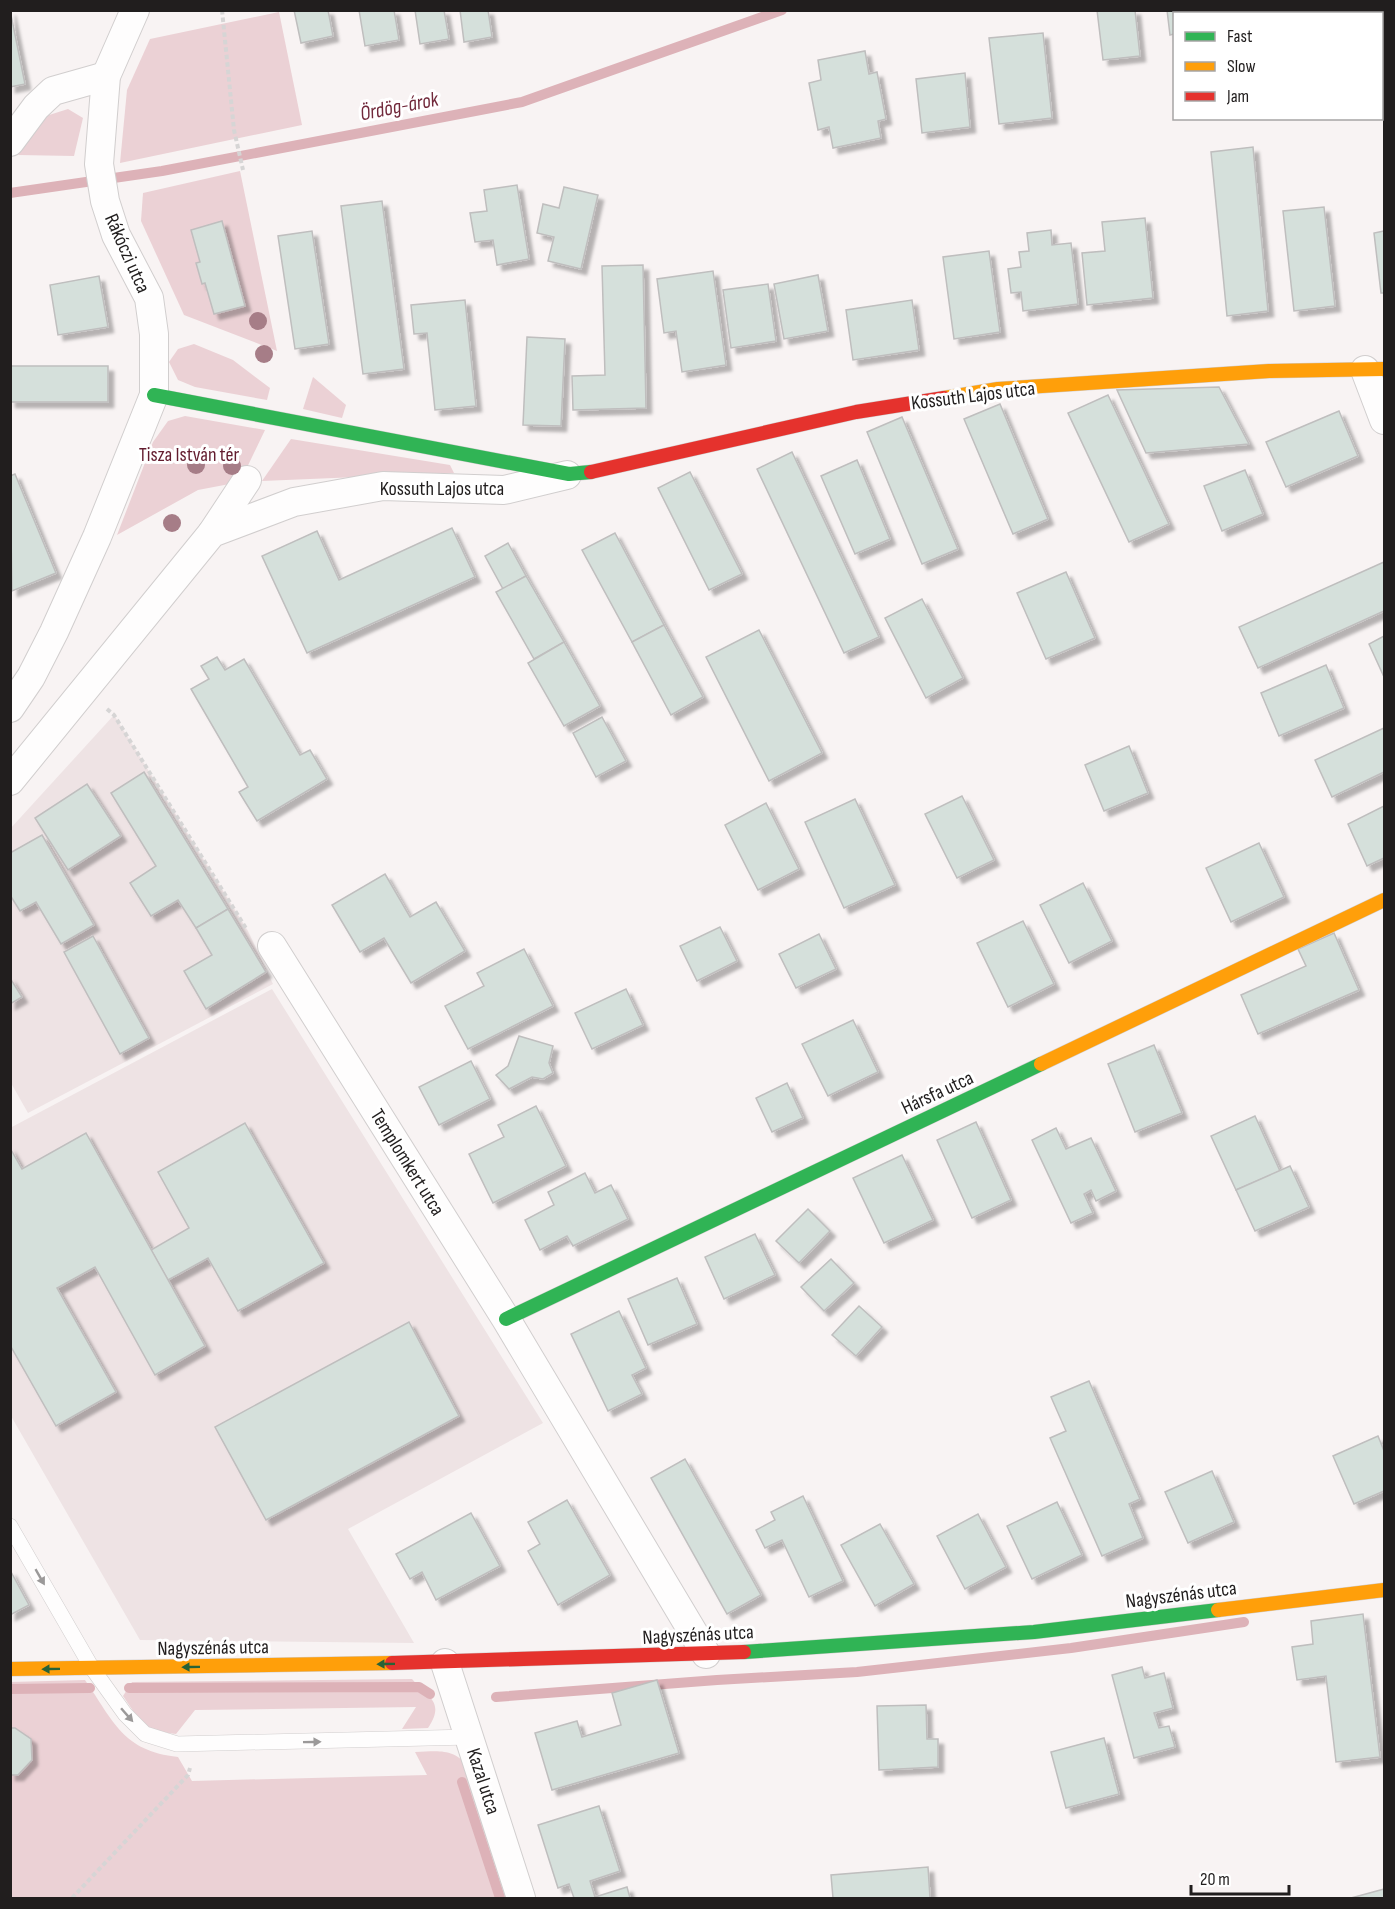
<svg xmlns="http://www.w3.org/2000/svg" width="1395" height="1909" font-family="'Sofia Sans Condensed',sans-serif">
	<defs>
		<filter id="shadow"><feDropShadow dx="5.5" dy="5.5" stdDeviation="1.5" flood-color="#0004"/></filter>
	</defs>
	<rect width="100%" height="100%" fill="#f8f3f3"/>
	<g fill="#eee3e4">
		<polygon points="114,715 248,931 273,984 28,1113 11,1083 10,829"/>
		<polygon points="272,989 543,1423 348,1529 414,1643 140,1640 11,1416 10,1128"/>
	</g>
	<g fill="#ebd1d5">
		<polygon points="279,12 302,125 120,163 127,90 150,39"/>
		<polygon points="68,109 83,118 74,156 18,155 46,116"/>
		<polygon points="240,171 277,351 184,315 141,221 143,193"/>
		<polygon points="194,344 233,360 270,388 267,400 195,387 178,380 169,362 178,349"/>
		<polygon points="313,377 346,405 342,418 303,409"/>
		<polygon points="185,416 265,430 240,482 198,490 117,535 153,442 168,421"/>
		<polygon points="291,439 450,465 454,473 262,481"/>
		<path d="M412,1679C427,1697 446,1701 428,1728L402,1729L416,1707L195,1710L176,1734L146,1730L123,1696L132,1682Z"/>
		<path d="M85,1680C114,1722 123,1751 178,1757L192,1781L427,1775L415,1752C441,1751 452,1748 471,1768L508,1898H11L10,1682Z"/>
	</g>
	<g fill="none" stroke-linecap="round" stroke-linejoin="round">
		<g stroke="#ddb2b8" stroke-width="10">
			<polyline points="10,193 162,171 522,102 782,10"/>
			<polyline points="129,1688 419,1687 430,1694"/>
			<polyline points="10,1689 90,1688"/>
			<polyline points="496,1697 717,1680 857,1672 1071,1648 1244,1622"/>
			<polyline points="462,1782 500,1898"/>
		</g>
	</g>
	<g fill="#d5e0db" stroke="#bfbebe" stroke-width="1.5" filter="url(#shadow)">
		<polygon points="10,10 25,84 10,87"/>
		<polygon points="294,10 328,10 333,36 301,43"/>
		<polygon points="359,10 394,10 399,40 365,46"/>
		<polygon points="415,10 444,10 449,39 420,44"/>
		<polygon points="460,10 488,10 492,37 464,42"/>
		<polygon points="1097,10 1135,10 1140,56 1103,60"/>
		<polygon points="1167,10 1227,10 1227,14 1174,14 1174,34 1170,35"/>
		<polygon points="1254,10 1288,10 1261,14 1254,14"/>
		<polygon points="1043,33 1052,118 999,124 989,38"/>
		<polygon points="865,51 869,74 877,72 886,119 878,121 881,138 833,148 829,127 818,130 809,83 821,80 818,60"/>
		<polygon points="965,73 970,127 922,133 916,79"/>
		<polygon points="1253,147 1268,311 1227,316 1211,152"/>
		<polygon points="517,185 529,259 497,265 493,240 475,242 470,213 487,211 484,190"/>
		<polygon points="564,187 598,195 581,269 548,261 554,237 537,233 543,204 559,208"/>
		<polygon points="382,201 404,369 363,374 341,206"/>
		<polygon points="1324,207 1335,306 1294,311 1283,211"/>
		<polygon points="1145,218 1153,298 1087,305 1082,253 1105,251 1102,222"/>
		<polygon points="222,221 245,306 214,314 205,283 202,284 196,263 200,262 191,230"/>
		<polygon points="1051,230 1052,245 1071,243 1078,304 1023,311 1021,292 1011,293 1008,269 1021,267 1019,252 1029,251 1027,233"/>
		<polygon points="312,231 329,344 295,349 278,236"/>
		<polygon points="1384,231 1384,293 1381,293 1374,233"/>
		<polygon points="989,251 1000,332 954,339 943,257"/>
		<polygon points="643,265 646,408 573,410 572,376 605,375 602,266"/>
		<polygon points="713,271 726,365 682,372 676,331 664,333 657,279"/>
		<polygon points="818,275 828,331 784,339 774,284"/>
		<polygon points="99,276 108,327 58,335 50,285"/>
		<polygon points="768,284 776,341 731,348 723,290"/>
		<polygon points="465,300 476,406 435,410 427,333 414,334 411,305"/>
		<polygon points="912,300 919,350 853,360 846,310"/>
		<polygon points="527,337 565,339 561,426 523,425"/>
		<rect x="10" y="366" width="98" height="36"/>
		<polygon points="1219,387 1249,444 1146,453 1117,390"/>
		<polygon points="1108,395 1169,524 1129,542 1068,413"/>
		<polygon points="1000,404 1048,519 1013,534 964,419"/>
		<polygon points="1339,411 1358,456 1286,487 1266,442"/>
		<polygon points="902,417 958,549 922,564 867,432"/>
		<polygon points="792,452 879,637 844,653 757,469"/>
		<polygon points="857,460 890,539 855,554 821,476"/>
		<polygon points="1245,470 1263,514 1222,531 1204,486"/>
		<polygon points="690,472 742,574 709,590 658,488"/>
		<polygon points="15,474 56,573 12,591 10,476"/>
		<polygon points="452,528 475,577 307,653 262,556 317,531 339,580"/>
		<polygon points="615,533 664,625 632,642 582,550"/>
		<polygon points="508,543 526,576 503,589 485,556"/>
		<polygon points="1384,562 1384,611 1258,668 1239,627"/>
		<polygon points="1066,572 1095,638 1046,659 1017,593"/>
		<polygon points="526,576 564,642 534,659 496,592"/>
		<polygon points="922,599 963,678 926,698 885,618"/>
		<polygon points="664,625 703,697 671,715 632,642"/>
		<polygon points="759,630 822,753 769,781 706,657"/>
		<polygon points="1384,636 1384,677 1369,644"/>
		<polygon points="564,642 600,706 564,726 528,663"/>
		<polygon points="217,657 225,670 244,659 300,755 310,750 327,779 257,821 239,792 248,787 191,689 209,679 201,666"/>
		<polygon points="1326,665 1344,708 1279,736 1261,693"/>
		<polygon points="602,717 626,761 596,777 573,733"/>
		<polygon points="1384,728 1384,772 1332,797 1315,760"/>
		<polygon points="1129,746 1148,793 1104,811 1085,765"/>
		<polygon points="144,772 228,909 196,928 178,900 151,916 130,883 156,866 111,793"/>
		<polygon points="87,784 121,836 68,870 35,818"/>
		<polygon points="962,796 994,860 957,878 925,814"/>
		<polygon points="855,799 895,885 844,908 805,822"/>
		<polygon points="766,803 799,869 758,890 725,825"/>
		<polygon points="1384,806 1384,858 1367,866 1348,824"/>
		<polygon points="42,835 94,925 61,944 36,902 20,911 10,895 10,853"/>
		<polygon points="1259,843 1284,897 1231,922 1206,868"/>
		<polygon points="385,874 410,917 436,902 465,951 411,983 384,938 360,952 332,905"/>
		<polygon points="1083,883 1112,941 1069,963 1040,905"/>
		<polygon points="228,909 266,972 206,1009 184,971 212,955 196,928"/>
		<polygon points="1023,921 1054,984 1008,1007 977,943"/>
		<polygon points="720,927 737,961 697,981 680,946"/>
		<polygon points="1334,933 1359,990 1258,1034 1241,995 1306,966 1298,949"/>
		<polygon points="819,934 836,969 796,988 779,954"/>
		<polygon points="93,936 149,1038 120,1054 64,952"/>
		<polygon points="524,949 553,1006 468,1049 445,1006 484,986 477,973"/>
		<polygon points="10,978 22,997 10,1004"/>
		<polygon points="626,989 643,1025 592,1049 575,1013"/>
		<polygon points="853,1020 878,1072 828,1096 802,1044"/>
		<polygon points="519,1036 553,1046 549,1063 553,1073 543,1079 532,1077 509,1089 496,1075 508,1066"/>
		<polygon points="1154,1045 1182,1113 1135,1132 1108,1064"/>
		<polygon points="471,1061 490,1099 439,1125 419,1087"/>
		<polygon points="787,1083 803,1118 772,1132 756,1098"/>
		<polygon points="536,1106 566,1166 493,1203 469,1154 504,1137 498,1125"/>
		<polygon points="1255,1116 1280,1171 1236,1190 1211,1136"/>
		<polygon points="976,1122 1011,1200 972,1218 937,1140"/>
		<polygon points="245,1123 324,1263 238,1311 208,1258 168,1280 151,1250 189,1228 158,1172"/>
		<polygon points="1056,1128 1066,1149 1091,1138 1116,1191 1096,1201 1091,1190 1084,1194 1093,1213 1071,1223 1032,1140"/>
		<polygon points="86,1133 205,1346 155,1375 95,1267 57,1288 116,1392 56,1426 10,1345 10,1148 22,1169"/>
		<polygon points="902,1155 933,1220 884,1243 853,1178"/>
		<polygon points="1290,1166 1309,1207 1255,1231 1236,1190"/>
		<polygon points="585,1173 595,1193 611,1185 628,1219 573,1246 567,1236 540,1250 525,1220 554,1205 548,1192"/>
		<polygon points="808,1209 830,1231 799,1263 776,1241"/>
		<polygon points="755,1234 775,1275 724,1299 705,1257"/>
		<polygon points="831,1259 854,1283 824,1311 801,1287"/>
		<polygon points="677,1278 697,1324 648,1345 628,1299"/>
		<polygon points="859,1306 882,1327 856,1356 832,1335"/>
		<polygon points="619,1311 646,1368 632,1375 642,1394 608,1411 571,1334"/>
		<polygon points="409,1322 459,1416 266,1520 215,1427"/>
		<polygon points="1089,1381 1140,1499 1129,1504 1143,1538 1102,1556 1050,1438 1066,1431 1051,1397"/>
		<polygon points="1378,1436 1384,1451 1384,1491 1354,1504 1333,1456"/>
		<polygon points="685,1459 761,1595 727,1614 651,1478"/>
		<polygon points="1212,1471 1234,1522 1188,1543 1165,1492"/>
		<polygon points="803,1496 843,1581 809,1597 782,1540 765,1548 756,1530 775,1520 771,1512"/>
		<polygon points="567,1500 610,1575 558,1605 528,1551 540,1544 528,1522"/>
		<polygon points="1057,1502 1082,1555 1032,1579 1007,1526"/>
		<polygon points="471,1513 500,1566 436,1600 422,1572 410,1579 396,1554"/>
		<polygon points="978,1514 1006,1567 965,1589 937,1536"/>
		<polygon points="880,1524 914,1584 875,1606 841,1545"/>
		<polygon points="10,1570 29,1605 10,1615"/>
		<polygon points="1363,1614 1380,1757 1336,1762 1326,1676 1297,1680 1292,1647 1313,1644 1311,1621"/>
		<polygon points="1142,1667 1145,1678 1164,1673 1173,1708 1154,1713 1159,1728 1169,1726 1175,1747 1134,1758 1112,1675"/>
		<polygon points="657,1680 679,1753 552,1790 535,1733 577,1721 582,1737 621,1725 612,1693"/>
		<polygon points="926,1705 927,1739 938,1739 938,1767 879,1770 877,1706"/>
		<polygon points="10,1728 15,1728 31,1739 32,1760 18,1775 10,1775"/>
		<polygon points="1104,1738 1119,1794 1066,1808 1051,1752"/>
		<polygon points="599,1806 620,1871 590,1881 595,1897 627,1887 630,1898 574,1898 569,1884 558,1888 538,1825"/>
		<polygon points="928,1867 930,1898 833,1898 831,1875"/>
		<polygon points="1384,1889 1384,1898 1351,1898"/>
	</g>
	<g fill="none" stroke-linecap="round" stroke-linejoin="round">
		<defs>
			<polyline id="lane" points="10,1526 92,1668 125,1714 145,1734 177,1744 470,1737"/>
			<g id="street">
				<polyline points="10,142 36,107 53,91 106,76"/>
				<polyline points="1365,370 1384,420"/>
				<polyline points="212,533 247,480"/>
				<polyline points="10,708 31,677 54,632 97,537 154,395 154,334 149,298 116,235 105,201 99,164 106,76 135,10"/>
				<polyline points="10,781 212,533 294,502 383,486 504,490 567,475"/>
				<polyline points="272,946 506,1319 706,1654"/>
				<polyline points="445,1663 521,1898"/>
			</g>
			<g id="fast">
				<polyline points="154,395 569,474 591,472"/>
				<polyline points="506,1319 1041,1064"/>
				<polyline points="744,1652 1034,1632 1218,1610"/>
			</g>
			<g id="slow">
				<polyline points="944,398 998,389 1269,371 1384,369"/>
				<polyline points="1041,1064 1384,900"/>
				<polyline points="1218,1610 1384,1590"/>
				<polyline points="10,1669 392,1663"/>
			</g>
			<g id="jam">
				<polyline points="591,472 856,412 944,398"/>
				<polyline points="392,1663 744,1652"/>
			</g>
		</defs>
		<use href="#lane" stroke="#d1cece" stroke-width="16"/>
		<use href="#street" stroke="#d1cece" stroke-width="30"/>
		<use href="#fast" stroke="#d1cece" stroke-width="15"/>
		<use href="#slow" stroke="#d1cece" stroke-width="15"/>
		<use href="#jam" stroke="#d1cece" stroke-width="15"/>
		<g stroke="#d6d5d5" stroke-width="4" stroke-dasharray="4.5 3" stroke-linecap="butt">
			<polyline points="222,10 234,130 243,170"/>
			<polyline points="107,709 114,715 247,930"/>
			<polyline points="72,1898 188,1775 190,1768"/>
		</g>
		<use href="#lane" stroke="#fefdfd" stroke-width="15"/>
		<use href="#street" stroke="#fefdfd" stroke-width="28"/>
		<use href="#fast" stroke="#30b455" stroke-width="14"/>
		<use href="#slow" stroke="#ff9f0a" stroke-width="14"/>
		<use href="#jam" stroke="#e5322d" stroke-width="14"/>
	</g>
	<g fill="#a67d87">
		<circle cx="258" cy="321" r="9"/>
		<circle cx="264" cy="354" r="9"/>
		<circle cx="196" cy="465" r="9"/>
		<circle cx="232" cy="466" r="9"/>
		<circle cx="172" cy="523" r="9"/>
	</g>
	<defs><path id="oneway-solid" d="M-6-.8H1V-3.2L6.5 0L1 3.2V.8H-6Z" transform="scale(1.5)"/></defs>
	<g fill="#9b9999">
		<use href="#oneway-solid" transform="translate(40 1577) rotate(60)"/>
		<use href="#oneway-solid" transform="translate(127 1715) rotate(49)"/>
		<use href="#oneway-solid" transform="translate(312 1742) rotate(-1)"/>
	</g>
	<g fill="#286237">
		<use href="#oneway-solid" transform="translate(386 1664) rotate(179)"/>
		<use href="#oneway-solid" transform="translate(191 1667) rotate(179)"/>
		<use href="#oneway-solid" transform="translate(51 1669) rotate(179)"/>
	</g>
	<g text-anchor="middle" stroke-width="6" stroke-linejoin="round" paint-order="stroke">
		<g font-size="20" fill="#211e1e" stroke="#fff">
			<text transform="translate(128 253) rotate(66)" y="7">Rákóczi utca</text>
			<text transform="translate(973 395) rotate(-7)" y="7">Kossuth Lajos utca</text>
			<text x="442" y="495">Kossuth Lajos utca</text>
			<text transform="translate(937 1092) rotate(-25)" y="7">Hársfa utca</text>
			<text transform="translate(408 1162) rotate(58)" y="7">Templomkert utca</text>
			<text transform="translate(1181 1594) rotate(-7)" y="7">Nagyszénás utca</text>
			<text transform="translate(698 1634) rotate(-3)" y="7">Nagyszénás utca</text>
			<text transform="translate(213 1647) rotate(-1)" y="7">Nagyszénás utca</text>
			<text transform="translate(484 1781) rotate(72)" y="7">Kazal utca</text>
		</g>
		<g font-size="20" fill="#621c2e" stroke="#fff">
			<text x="189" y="461">Tisza István tér</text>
		</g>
		<g font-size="21" font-style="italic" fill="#71293b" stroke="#fff">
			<text transform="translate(399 106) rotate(-11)" y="7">Ördög-árok</text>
		</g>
	</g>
	<rect width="1395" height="1909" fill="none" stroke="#211e1e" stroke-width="24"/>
	<rect x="1173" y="12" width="210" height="108" fill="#ffffff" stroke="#a6a5a5" stroke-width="1.5"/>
	<rect x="1185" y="32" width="30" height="9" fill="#30b455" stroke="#a6a5a5" stroke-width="1.5"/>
	<text x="1227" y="42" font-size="18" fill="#211e1e">Fast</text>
	<rect x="1185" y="62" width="30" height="9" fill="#ff9f0a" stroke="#a6a5a5" stroke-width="1.5"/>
	<text x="1227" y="72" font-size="18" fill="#211e1e">Slow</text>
	<rect x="1185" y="92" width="30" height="9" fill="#e5322d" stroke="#a6a5a5" stroke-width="1.5"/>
	<text x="1227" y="102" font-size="18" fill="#211e1e">Jam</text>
	<path d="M1191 1885v9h98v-9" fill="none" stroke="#211e1e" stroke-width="3"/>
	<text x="1200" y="1885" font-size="18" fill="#211e1e" stroke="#ffffff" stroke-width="4.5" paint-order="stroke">20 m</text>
</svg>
